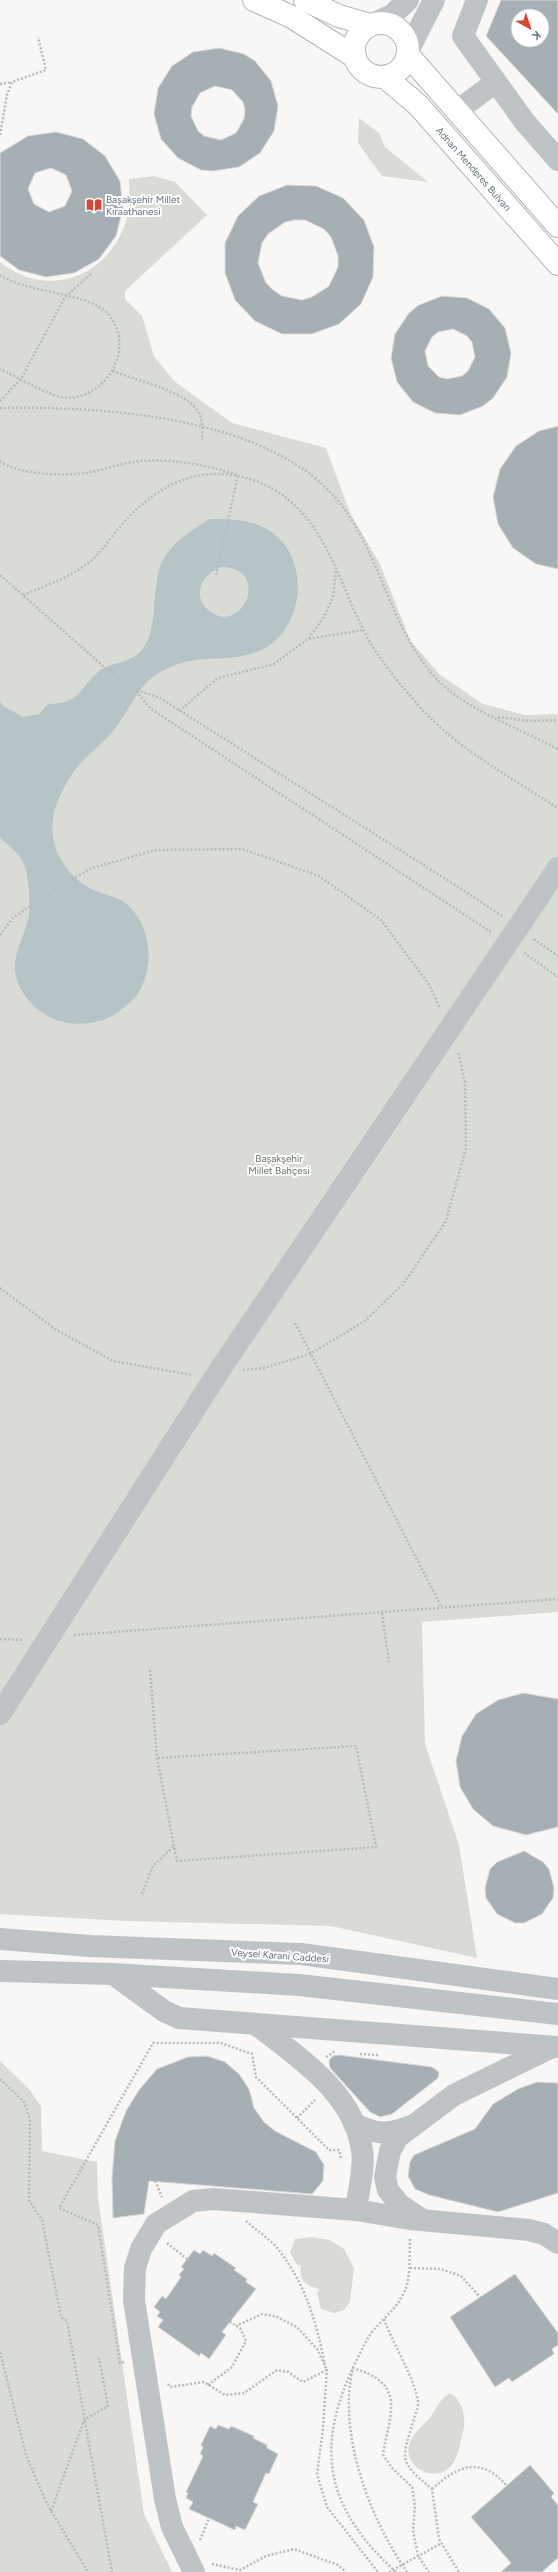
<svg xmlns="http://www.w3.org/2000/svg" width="558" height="2572" font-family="Figtree,sans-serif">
	<rect width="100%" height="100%" fill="#f8f7f5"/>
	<g fill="#d8dcd4">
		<polygon points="359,118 379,133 385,147 428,182 382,176 358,143"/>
		<path d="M154,176L175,182L207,215L125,291V299L142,316L154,356L174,381L232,423L326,448L351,515L380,564L410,640L439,674L483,704L525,715L558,714V1612L422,1622L425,1744L459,1845L477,1958L331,1926L127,1921L0,1914V262C45,298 103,280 124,227C130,213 130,195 129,179Z"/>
		<polygon points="0,2061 29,2089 41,2106 42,2151 97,2162 98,2198 144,2514 172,2572 0,2572"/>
		<path d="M311,2237L330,2240L344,2249L354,2268L350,2302L344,2310L334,2313L321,2309L317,2293L320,2289C307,2287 298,2280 301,2266L296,2264L290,2252L295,2239Z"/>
		<path d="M450,2393C461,2399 466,2414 464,2427C461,2439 459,2456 452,2465C436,2485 400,2467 410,2442C414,2432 421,2427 429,2419C436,2410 439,2399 450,2393Z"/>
	</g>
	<path fill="#b7c4c7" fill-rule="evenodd" d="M210,519C230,519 247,519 265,528C305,549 308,608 277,639C252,663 221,656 190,661C180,662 166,669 157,674C137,687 128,713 113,731C102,745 85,756 74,771C58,796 45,821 57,852C63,866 77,882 91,889C103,895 118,896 128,905C152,928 155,968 137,995C133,1000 127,1005 122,1009C109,1021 86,1026 69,1023C43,1020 17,996 15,969C14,952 24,936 28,920C31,909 29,875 24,864C20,854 8,845 0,838V701L3,706L23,717L39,714L48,704C81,703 76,692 97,673C109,662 128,664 140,652C159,634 151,588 161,564C171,542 191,531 210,519ZM222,567C273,568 241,640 207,609C191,594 204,572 222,567Z"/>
	<g fill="#a6b0b4" stroke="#d9d9d7" fill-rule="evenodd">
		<path d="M501,0H558V114L486,36ZM518,16H542V40H518Z"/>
		<path d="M219,48L244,54L255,61L271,81L278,106L274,131L260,153L239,167L213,171L201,170L178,158L161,139L154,114L158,88L172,66L193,52ZM215,86L232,90L243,102L245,110L244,119L236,133L221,140L204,136L198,131L191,116L192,107L200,93Z"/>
		<path d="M56,132L83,139L105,156L120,181L123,209L116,236L99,259L74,273L46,277L19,270L0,256V153L28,136ZM51,168L66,175L72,191L65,206L49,212L34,204L28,189L35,173Z"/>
		<path d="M287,185L316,186L343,198L364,220L374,247L373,277L361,304L339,324L312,334H282L255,321L235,300L225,273V243L238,216L259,196ZM295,220H305L324,229L331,237L338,256V267L329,286L312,297L302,300L282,296L273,290L266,283L258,263L262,243L268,234L285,222Z"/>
		<path d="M442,296L467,298L489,309L505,328L511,353L507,377L493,398L483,406L460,415L435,413L413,402L397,382L391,358L395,334L409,313L419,305ZM453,329L467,336L472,342L475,357L468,371L462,376L447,379L439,377L428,366L425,351L432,337L438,332Z"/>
		<polygon points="558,426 558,569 536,564 513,548 498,524 493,497 500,469 516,446 539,431"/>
		<polygon points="523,1693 558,1699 558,1827 526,1835 493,1826 473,1809 460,1787 456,1761 462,1736 476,1714 498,1700"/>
		<polygon points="524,1851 543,1862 549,1869 554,1888 553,1898 542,1914 524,1923 515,1923 497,1914 486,1898 485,1888 490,1869 497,1862"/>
		<polygon points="339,2055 432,2067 439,2072 438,2078 392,2114 380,2117 370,2112 330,2068 329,2060 333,2056"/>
		<polygon points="207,2056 225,2062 239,2074 249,2089 254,2108 264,2122 275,2131 316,2152 324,2165 323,2181 312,2194 149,2181 144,2214 113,2218 112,2177 115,2141 126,2111 139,2090 157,2069 188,2057"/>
		<polygon points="537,2082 558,2083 558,2193 498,2212 429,2195 415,2189 408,2176 410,2162 414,2155 475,2129 493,2104 518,2089"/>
		<polygon points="194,2250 200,2254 203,2250 212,2256 214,2253 236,2268 234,2270 247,2279 246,2282 256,2289 222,2332 226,2335 209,2359 201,2353 199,2356 158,2327 163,2320 157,2316 160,2312 154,2307 162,2296 166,2299 181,2277 179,2275 184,2269 181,2267"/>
		<polygon points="515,2274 558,2333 558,2345 552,2349 554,2354 512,2382 509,2378 495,2387 450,2317"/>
		<polygon points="218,2425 229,2429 231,2426 254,2436 253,2438 267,2445 267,2448 278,2454 269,2474 266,2473 253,2502 258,2504 245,2530 236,2526 235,2530 189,2509 193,2502 186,2498 188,2493 186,2492 203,2456 200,2454 203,2447 201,2445 210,2426 216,2429"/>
		<polygon points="530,2465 554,2493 551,2497 558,2505 558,2558 542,2572 501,2572 511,2563 471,2517"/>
	</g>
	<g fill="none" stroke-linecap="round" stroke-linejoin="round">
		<defs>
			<g id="major">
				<polyline points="254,0 292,17 355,57"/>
				<polyline points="305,0 339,16 370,25"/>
				<circle cx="381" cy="50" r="27"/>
				<polyline points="408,55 558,226"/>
				<path id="s1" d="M385,77L418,105L558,264"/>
			</g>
		</defs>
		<use href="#major" stroke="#b2b8bb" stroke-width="24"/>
		<g stroke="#b7bbbd" stroke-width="2.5" stroke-dasharray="2 2" stroke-linecap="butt">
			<polyline points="0,84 12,82"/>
			<polyline points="0,135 7,95 12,82 46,70 38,37"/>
			<path d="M0,275C28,294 89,292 108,314C138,348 104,404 61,397C46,394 15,376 0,369"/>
			<path d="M113,371C135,380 184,391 197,410C203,417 203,431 202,440"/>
			<polyline points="0,401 21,379 65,297 91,274"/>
			<path d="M0,408C104,406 275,416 343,507C384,562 393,641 446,688C474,712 524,731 558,749"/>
			<path d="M0,461C18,475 63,476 86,473C104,470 123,462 142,461C176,459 206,465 238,475L216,575"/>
			<polyline points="0,575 103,666 134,689"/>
			<path d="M23,595C50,584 77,575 97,555C105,547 111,537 118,529C139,504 163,484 196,476C214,472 236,474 253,480C321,504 334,571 363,629C377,658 398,682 419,706C456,748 512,778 558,808"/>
			<polyline points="309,639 363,630"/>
			<polyline points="179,711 218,678 274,664 309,638 324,617 333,597 336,570"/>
			<polyline points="498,717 530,721 558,720"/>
			<polyline points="491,932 151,709 134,689 160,698 463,890 502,916"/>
			<polyline points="0,935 13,918 54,890 92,868 156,850 242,849 319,876 381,920 430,986 440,1009"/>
			<polyline points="534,939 558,956"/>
			<polyline points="524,953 558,977"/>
			<polyline points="0,1288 55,1329 113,1361 193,1375"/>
			<polyline points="295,1323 442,1608"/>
			<polyline points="243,1370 264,1368 310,1354 365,1321 404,1283 446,1221 466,1148 465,1082 458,1052"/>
			<polyline points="382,1613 389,1662"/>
			<polyline points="74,1635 558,1599"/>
			<polyline points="0,1639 23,1640"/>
			<polyline points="150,1670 157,1758 177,1861 376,1847 356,1746 157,1758"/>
			<polyline points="142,1894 153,1866 174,1846"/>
			<polyline points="360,2054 378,2055 378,2053"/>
			<polyline points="326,2057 335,2051"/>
			<polyline points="0,2079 24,2102 30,2119 29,2201 42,2220 61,2317 67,2321 112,2572"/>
			<polyline points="297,2118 315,2100"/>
			<polyline points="155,2181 162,2197"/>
			<path d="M246,2221C256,2230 270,2239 278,2249C306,2285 316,2321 325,2365"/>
			<polyline points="167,2243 187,2259"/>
			<polyline points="410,2268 441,2269 461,2276 480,2297"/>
			<path d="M384,2319C394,2347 412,2372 418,2401C419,2407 415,2414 414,2419C402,2460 397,2460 432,2489L439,2539L459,2572"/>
			<polyline points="0,2352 26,2455 47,2504 88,2572"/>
			<polyline points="124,2362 120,2363 98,2225 59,2208 153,2043 221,2043 252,2054 256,2077 329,2150 339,2150 341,2158"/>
			<polyline points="327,2369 323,2428 317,2474 327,2507 378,2572"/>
			<polyline points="168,2384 170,2387 204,2382 225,2395 244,2393 277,2370 288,2372 303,2382 327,2370 317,2349 297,2327 275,2316 262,2314 236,2326"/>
			<polyline points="208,2385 232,2367 246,2341 240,2328 227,2320"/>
			<path d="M432,2489C458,2466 480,2455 507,2486"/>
			<polyline points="51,2511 84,2420 108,2406 99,2358"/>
			<polyline points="200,2540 209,2518"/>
			<polyline points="212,2564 240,2570 266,2556 294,2549 338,2565 346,2572"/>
			<polyline points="389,2572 442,2543"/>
			<path d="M396,2572C313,2497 317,2431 368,2338C377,2323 393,2313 401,2298C412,2282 409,2257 410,2239"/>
			<path d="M407,2572C370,2519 337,2433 353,2368C407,2384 390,2412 383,2455L393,2469L412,2487L415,2506L413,2531L418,2556L429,2572"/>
		</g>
		<g stroke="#bec4c6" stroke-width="22">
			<polyline points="477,0 463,36 524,121 558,160"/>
			<polyline points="375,23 392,15 408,0"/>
			<polyline points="409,49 434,0"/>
			<polyline points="458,110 496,82"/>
			<polyline points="0,1714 217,1374 558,868"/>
			<polyline points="0,1939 90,1946 301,1954 558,1989"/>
			<polyline points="0,1971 113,1974 299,1985 558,2014"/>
			<polyline points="113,1974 164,2011 179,2018 558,2047"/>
			<path d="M257,2025C299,2058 354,2093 362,2150C365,2168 358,2192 356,2210"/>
			<path d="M354,2124C379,2135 386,2135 411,2126"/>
			<polyline points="421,2219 400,2205 388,2190 385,2177 390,2151 398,2137 454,2095 552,2047"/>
			<polyline points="194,2572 172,2527 165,2499 134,2300 135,2268 141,2249 156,2224 193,2201 213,2199 356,2210 410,2219 529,2230 544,2234 558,2243"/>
		</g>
		<use href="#major" stroke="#fff" stroke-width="22"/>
	</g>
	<defs>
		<symbol id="library-bare" viewBox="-9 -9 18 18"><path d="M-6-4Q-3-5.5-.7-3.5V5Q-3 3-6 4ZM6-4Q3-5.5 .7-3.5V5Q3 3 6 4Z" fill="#da4633" stroke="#fff" stroke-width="2.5" paint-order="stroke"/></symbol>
	</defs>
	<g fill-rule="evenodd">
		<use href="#library-bare" x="83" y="194" width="22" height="22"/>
	</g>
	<g text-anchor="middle" stroke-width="4" stroke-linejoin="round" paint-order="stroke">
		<g font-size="10" fill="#64767e" stroke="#fff">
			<text dy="4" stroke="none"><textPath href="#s1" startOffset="128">Adnan Menderes Bulvarı</textPath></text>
			<text transform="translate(280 1955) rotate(4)" y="4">Veysel Karani Caddesi</text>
		</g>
		<g font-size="10" fill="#64767e" stroke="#fff" text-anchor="start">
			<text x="106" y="203">Başakşehir Millet<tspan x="106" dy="12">Kıraathanesi</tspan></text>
		</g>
		<g font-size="10" fill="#697763" stroke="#fff">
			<text x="279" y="1162">Başakşehir<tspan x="279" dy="12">Millet Bahçesi</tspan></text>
		</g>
	</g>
	<g transform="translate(530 28) rotate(140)"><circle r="19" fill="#ffffff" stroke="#c1c8cb"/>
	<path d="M0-3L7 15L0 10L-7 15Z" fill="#da4633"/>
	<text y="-6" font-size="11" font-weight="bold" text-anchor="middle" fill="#64767e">K</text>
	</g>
</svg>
